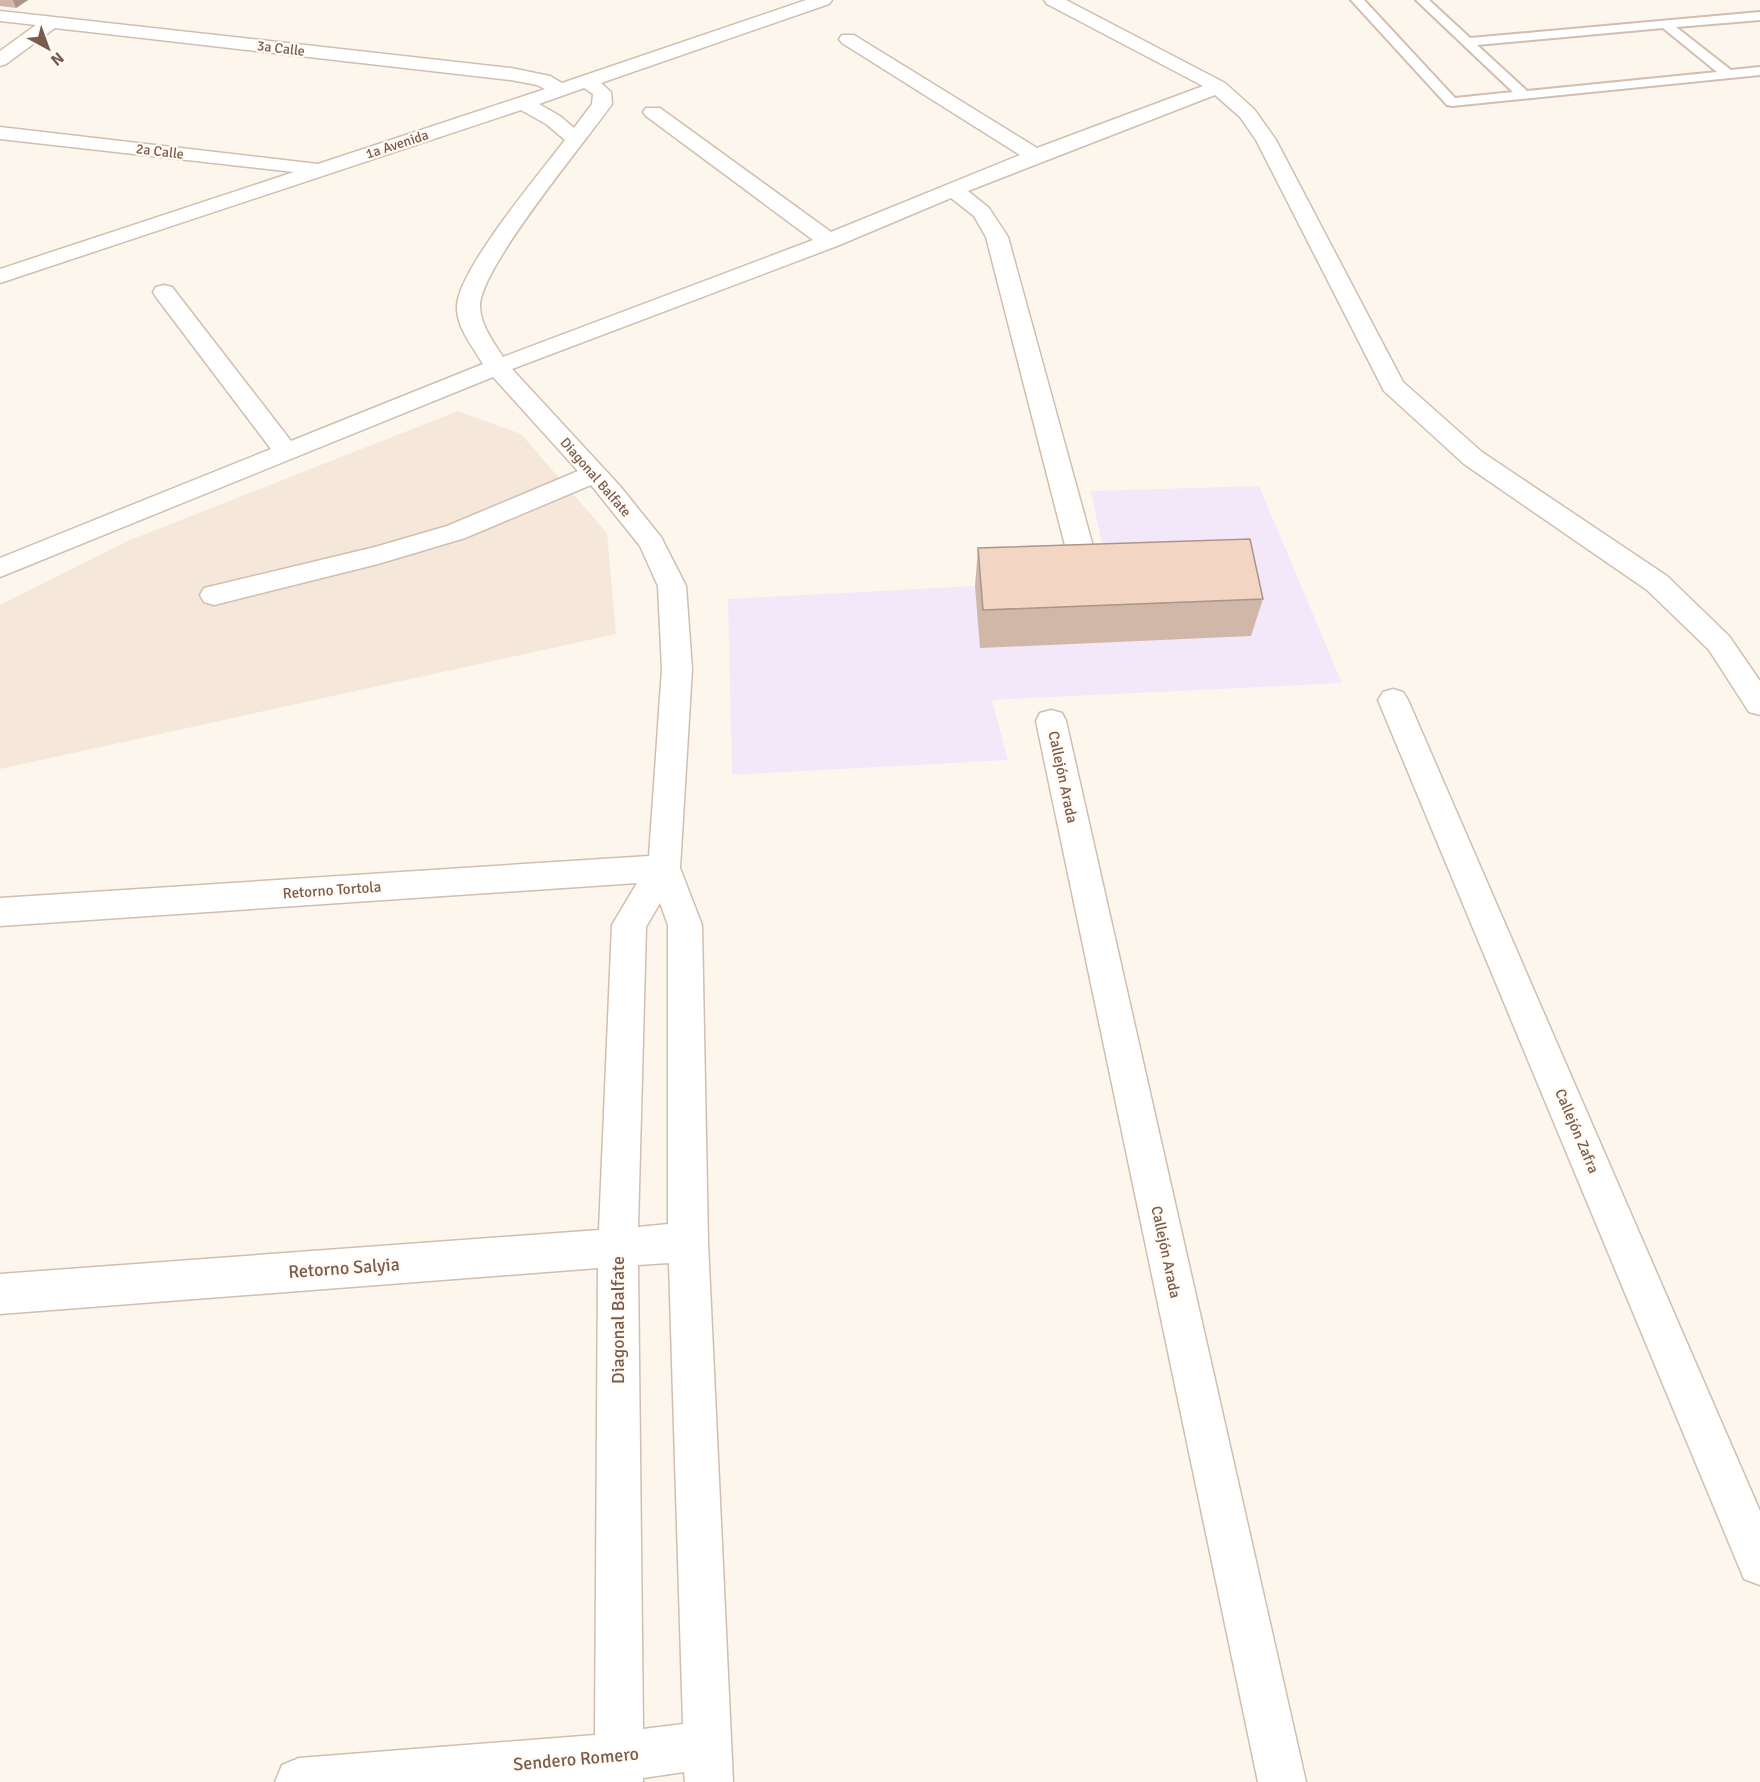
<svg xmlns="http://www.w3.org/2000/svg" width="1760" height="1782" font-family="Signika,sans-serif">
	<rect width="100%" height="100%" fill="#fdf6ec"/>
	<polygon fill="#f5e8da" points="458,411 521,434 607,533 616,634 0,769 0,605 125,542"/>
	<polygon fill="#f3e8fa" points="1259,486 1342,683 992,700 1008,760 732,775 728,599 1109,579 1091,491"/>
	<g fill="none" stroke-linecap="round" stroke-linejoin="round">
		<defs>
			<path id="service" d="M1351,0H1364L1455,98L1513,92L1416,0H1429L1470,38L1760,12V20L1676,27L1731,70L1760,67V75L1452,106L1447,105ZM1663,28L1717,72L1527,91L1477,45Z"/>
			<g id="minor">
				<path d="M806,0H832L829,4L601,83L611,92L612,104C586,141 478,270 480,307C481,326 493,341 503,357L813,240L646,116L643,112L646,108H660L831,232L1020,155L842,43L839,39L842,35H854L1037,148L1203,86L1047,4L1044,0H1066L1225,83L1254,109L1276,140L1403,382L1482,452L1667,576L1729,636L1760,681V715L1749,712L1709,650L1647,590L1464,464L1384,391L1256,140L1240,117L1215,95L968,191L989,208L1008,237L1097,561L1093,567L1083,570L1073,567L1069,561L986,237L974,216L951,198L837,246L512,369L620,486L661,537L686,586L692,669L680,868L702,925L708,1242L733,1782H685L684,1772L643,1778V1782H275L282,1765L299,1758L595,1735L598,1268L0,1314V1274L599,1230L612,925L637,883L0,926V898L649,856L662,669L658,586L640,546L591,485L465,538L378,564L214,605L204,602L200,595L204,588L375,547L447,526L578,471L493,377L0,577V558L271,449L156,297L153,292L156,287L164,285L172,287L291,441L483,364C473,347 456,327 457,306C458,270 540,173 565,140L546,124L521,110L0,283V269L294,172L0,139V127L318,164L545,89L537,85L511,80L55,28L6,64L0,66V51L36,25L0,21V11L511,68L550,76L562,83ZM584,88L593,94L592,104L574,128L560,116L539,104ZM660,903L668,925V1224L638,1227L646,927ZM669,1263L683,1724L643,1729L638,1265Z"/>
				<polygon points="1393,689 1403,692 1408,700 1760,1511 1760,1585 1744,1579 1378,700 1383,692"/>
				<polygon points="1051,710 1062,713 1066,721 1306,1782 1258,1782 1036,721 1040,713"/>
			</g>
		</defs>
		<use href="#service" stroke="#d1beb0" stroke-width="4"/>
		<use href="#minor" stroke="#d1beb0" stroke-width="3"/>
		<use href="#service" fill="#fff" fill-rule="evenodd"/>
		<use href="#minor" fill="#fff" fill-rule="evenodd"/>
	</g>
	<g fill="#d1b7a8">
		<polygon points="0,0 28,0 16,8 0,6"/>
		<polygon points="978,548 1263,599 1251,636 980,648 975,586"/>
	</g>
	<polygon fill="#aa9588" points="13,0 28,0 16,8"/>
	<polygon fill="#f3d5c3" stroke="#aa9588" stroke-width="1.5" points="1250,539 1263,599 983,610 978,548"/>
	<g text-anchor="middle" stroke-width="4.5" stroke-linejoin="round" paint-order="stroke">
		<g font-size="14" fill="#7a5c4d" stroke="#fffaf3">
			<text transform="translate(281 48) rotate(7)" y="5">3a Calle</text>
			<text transform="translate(397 144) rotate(-18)" y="5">1a Avenida</text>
			<text transform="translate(160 151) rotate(7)" y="5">2a Calle</text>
			<text transform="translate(596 477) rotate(49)" y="5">Diagonal Balfate</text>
		</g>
		<g font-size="15" fill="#7a5c4d" stroke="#fffaf3">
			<text transform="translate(1063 777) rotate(78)" y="5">Callejón Arada</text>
			<text transform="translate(332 890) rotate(-4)" y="5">Retorno Tortola</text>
			<text transform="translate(1577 1131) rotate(67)" y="5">Callejón Zafra</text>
			<text transform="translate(1166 1252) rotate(78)" y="5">Callejón Arada</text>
		</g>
		<g font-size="18" fill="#7a5c4d" stroke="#fffaf3">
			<text transform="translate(344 1268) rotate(-4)" y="6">Retorno Salyia</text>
			<text transform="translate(618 1320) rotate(-90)" y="6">Diagonal Balfate</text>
			<text transform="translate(576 1759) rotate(-5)" y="6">Sendero Romero</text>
		</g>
	</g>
	<g transform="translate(48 48) rotate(139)" stroke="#fffaf3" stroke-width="4.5" paint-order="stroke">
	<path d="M0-4.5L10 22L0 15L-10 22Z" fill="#7a5c4d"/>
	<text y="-9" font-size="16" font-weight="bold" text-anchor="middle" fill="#7a5c4d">N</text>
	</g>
</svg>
